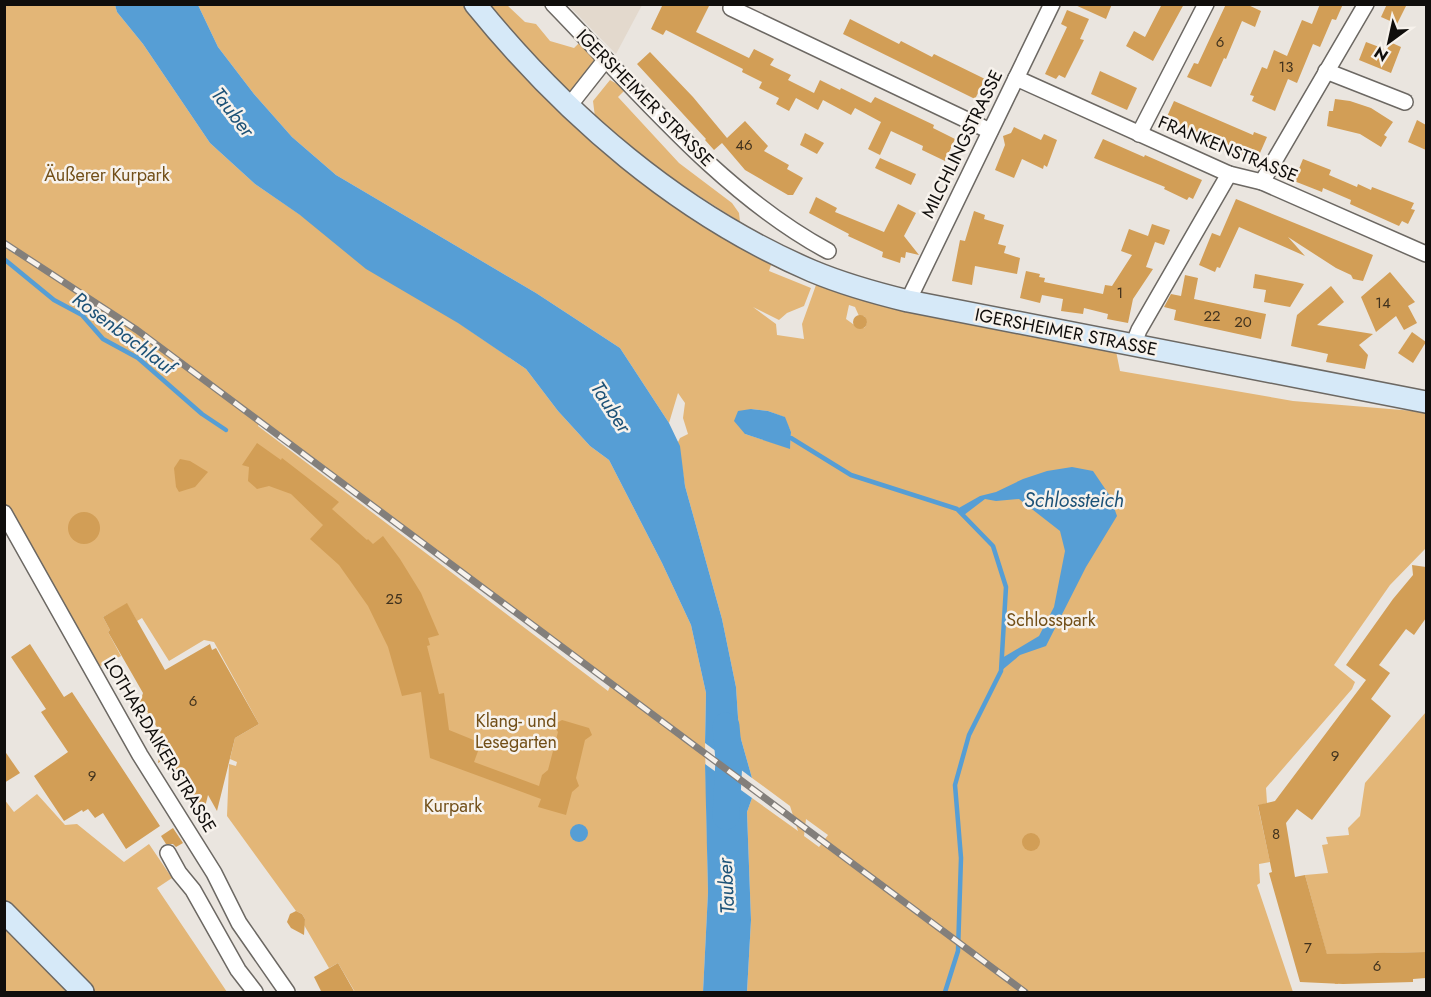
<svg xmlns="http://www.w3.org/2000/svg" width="1431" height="997" font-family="Jost,sans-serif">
	<rect width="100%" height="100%" fill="#eae5df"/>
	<polygon fill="#e3d9cd" points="568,5 642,5 616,54"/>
	<g fill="#e3b677" fill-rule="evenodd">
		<path d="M4,5H115L117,12L143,44L210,143L255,184L526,369L558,411L590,446L609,460L662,563L691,625L706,693L705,743L708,892L703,992H355L338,963L329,968L304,925L305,919L302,914L296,911L227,816L229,764L236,766L237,762L230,759L235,738L259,724L214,642L204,640L169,661L142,618L137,621L127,604L103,617L110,630L108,632L121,656L92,670L5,513ZM209,385L611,684L608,691L258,426L259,423Z"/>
		<path d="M198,5H507L525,22L536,24L550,41L574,48L585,37L606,59L569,106L599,136L813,271L1114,341L1120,371L1293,401L1426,412V548L1390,585L1334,665L1355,682L1352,689L1266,788L1267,803L1258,806L1270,862L1259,864L1260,883L1257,885L1293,992H747L751,920L747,812L752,798L798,831L790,806L752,778L739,732L736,687L722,619L685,486L678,442L680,438L688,434L683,418L685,403L678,393L669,423L620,348L536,293L336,175L292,137L254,94L218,47ZM771,265L816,285L802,324L804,339L777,335L776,324L753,307L779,320L787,313L804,306L811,288L769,271ZM849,305L855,307L859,316H864C867,321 868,324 864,328L857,327L846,319ZM751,409L768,411L784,417L791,432L790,448L745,434ZM806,819L828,835L819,847L804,836Z"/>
		<polygon points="610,80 626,89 618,97 679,163 732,203 739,213 740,222 655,168 595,117 593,101"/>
		<polygon points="1426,712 1426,952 1342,954 1338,984 1335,984 1305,875 1328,873 1322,845 1328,844 1326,837 1349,835 1348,828 1360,816 1365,783"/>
		<polygon points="37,794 65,825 77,824 124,862 149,844 172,878 157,888 227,992 5,992 4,799 14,812"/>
	</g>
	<g fill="#569ed5">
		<polygon points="115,5 198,5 218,47 254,94 292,137 336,175 536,293 620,348 669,423 680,446 685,486 722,619 736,687 739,732 752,778 705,743 706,693 691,625 662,563 609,460 590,446 558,411 526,369 458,323 366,269 300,215 255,184 210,143 143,44 117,12"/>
		<polygon points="751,409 768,411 785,417 791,432 790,449 745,434 734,421 738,411"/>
		<polygon points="1072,467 1093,471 1110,496 1117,516 1086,567 1046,646 1020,655 1001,671 1002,658 1039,636 1054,607 1065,551 1060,531 1019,499 996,501 985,499 964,515 957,509 980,496 996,492 1023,479 1047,471"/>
		<polygon points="705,764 752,798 747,812 751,920 747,992 703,992 708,892"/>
		<circle cx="579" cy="833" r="9"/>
	</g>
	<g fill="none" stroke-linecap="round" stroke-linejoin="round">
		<g stroke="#569ed5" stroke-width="4.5">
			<polyline points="4,259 54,300 82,315 103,339 138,358 202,414 226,430"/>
			<polyline points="791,438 851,475 957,509 993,546 1006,587 1001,671 969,735 955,785 961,858 958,951 945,992"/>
		</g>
		<polyline stroke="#569ed5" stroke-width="27" points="726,816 729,760 726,726"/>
	</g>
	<g fill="#d29e56">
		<polygon points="663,4 710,4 696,32 749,58 754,49 774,59 770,65 791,75 788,80 814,93 820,80 840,90 841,88 871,103 875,97 934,125 933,128 955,139 945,161 922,150 923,146 891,131 880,155 868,149 881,122 855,108 851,115 823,100 818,110 796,98 789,111 776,104 779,98 759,88 762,82 742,72 743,69 666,30 663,35 651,29"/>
		<polygon points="1073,4 1112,4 1106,19"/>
		<polygon points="1162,4 1184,4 1153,61 1126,46 1134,31 1145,37"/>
		<polygon points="1226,4 1246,4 1261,11 1255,27 1242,21 1226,59 1224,58 1211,87 1187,77 1194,63 1198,64"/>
		<polygon points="1320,4 1343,4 1336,20 1332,19 1320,47 1313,44 1297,83 1288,79 1275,111 1252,101 1254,96 1250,95 1262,67 1267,69 1274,50 1287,56 1302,20 1312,24"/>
		<polygon points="1387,4 1407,4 1397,24 1381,17"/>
		<polygon points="1067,10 1089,19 1080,39 1084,40 1065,78 1059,75 1056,79 1045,74 1067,27 1061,24"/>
		<polygon points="850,19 899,44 901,41 932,57 934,54 985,79 975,99 843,34"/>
		<polygon points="1366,42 1387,50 1390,42 1401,47 1391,73 1359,60"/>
		<polygon points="650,52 693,97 727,138 745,121 768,146 764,151 789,165 787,169 803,178 793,195 788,195 745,170 722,143 714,150 705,140 706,139 637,64"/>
		<polygon points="1100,71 1137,88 1127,110 1091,94"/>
		<polygon points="1335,99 1350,101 1371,108 1393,122 1384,135 1387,137 1381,147 1360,134 1327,126 1329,111 1333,111"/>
		<polygon points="1174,101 1253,135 1254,132 1267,137 1256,162 1243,156 1242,159 1170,128 1171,124 1165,121"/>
		<polygon points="1417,120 1426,125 1426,150 1408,142"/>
		<polygon points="1014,127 1041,140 1044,134 1057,140 1047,167 1044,165 1043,169 1022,159 1014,178 995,170 1005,145 1003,136 1011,133"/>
		<polygon points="805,133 824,143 817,154 800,145"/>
		<polygon points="1103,139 1144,157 1145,155 1202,180 1193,199 1189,197 1187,200 1164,189 1165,187 1094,158"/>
		<polygon points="880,158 916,174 911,185 875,168"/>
		<polygon points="1303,159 1331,170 1329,175 1357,187 1358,184 1371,190 1372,187 1414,203 1411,209 1415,210 1408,224 1402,221 1399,226 1350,204 1351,200 1323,188 1322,192 1294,181"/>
		<polygon points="816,197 837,208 835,212 884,232 898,204 916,213 904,236 919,255 906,252 905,258 901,257 900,263 882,257 883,252 848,236 849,234 809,213"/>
		<polygon points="1236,199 1373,255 1363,281 1353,279 1351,275 1336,268 1288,237 1305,256 1239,227 1220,268 1217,267 1215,272 1199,265 1212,233 1220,236"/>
		<polygon points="974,211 985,215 984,219 1004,225 998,244 1006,246 1004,253 1020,258 1017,274 975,266 972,285 952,281 960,240 965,241"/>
		<polygon points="1152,224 1170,230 1164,245 1155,242 1146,267 1153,269 1133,299 1128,323 1107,319 1108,314 1084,308 1083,314 1061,311 1063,299 1042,295 1040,303 1020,298 1026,271 1040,274 1039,277 1045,278 1044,282 1103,294 1105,285 1112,286 1132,255 1121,251 1129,229 1148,236"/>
		<polygon points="1390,272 1415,302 1408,306 1417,323 1404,330 1396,316 1376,332 1361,297"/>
		<polygon points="1255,274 1296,282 1304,284 1290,307 1264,302 1266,290 1253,288"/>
		<polygon points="1185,275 1198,278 1194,299 1266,314 1261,339 1174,320 1176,310 1164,307 1171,294 1181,296"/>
		<polygon points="1331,286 1344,302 1317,325 1373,334 1359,345 1368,355 1365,369 1326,362 1328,354 1291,346 1297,315"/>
		<circle cx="860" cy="322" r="7"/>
		<polygon points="1412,332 1426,342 1413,363 1398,353"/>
		<polygon points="257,443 281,460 282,458 339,502 332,509 367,540 368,539 373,544 383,536 400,559 421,593 439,635 428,638 430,645 427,646 439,694 444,693 449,730 481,743 474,762 539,786 542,775 548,770 558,732 553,725 562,720 589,728 592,735 585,740 576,778 579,786 572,792 566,815 538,807 541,799 430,758 421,692 402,696 388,647 368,606 339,565 310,539 323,525 291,494 269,486 257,489 248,481 249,467 242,465"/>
		<polygon points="180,459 190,461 208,472 195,487 179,492 176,487 174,468"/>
		<circle cx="84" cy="528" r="16"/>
		<polygon points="1412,565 1426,567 1426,618 1414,635 1406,629 1379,665 1390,673 1371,699 1391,716 1312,820 1297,809 1286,823 1295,877 1305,875 1327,954 1426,952 1426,978 1413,979 1413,982 1343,984 1300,982 1269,873 1272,872 1258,805 1275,801 1366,680 1346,665 1393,599 1413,575"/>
		<polygon points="127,603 165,670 210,644 212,650 216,648 259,724 235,738 217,811 208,795 203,815 194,799 191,801 167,758 158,763 163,737 155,724 146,721 148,712 138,709 143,693 108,632 110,630 103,617"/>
		<polygon points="30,644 64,697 72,692 160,826 126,849 103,813 95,818 88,809 83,812 82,810 64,821 34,776 68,752 41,712 46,709 11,657"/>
		<polygon points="4,750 20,773 4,783"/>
		<polygon points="173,828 183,843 176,847 173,844 166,844 161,836"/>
		<circle cx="1031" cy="842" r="9"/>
		<polygon points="296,911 302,914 305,919 304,935 291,928 287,922 290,914"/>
		<polygon points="338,963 355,993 322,993 314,977"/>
	</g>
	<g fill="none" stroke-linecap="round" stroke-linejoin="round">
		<defs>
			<g id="street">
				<path d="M553,4C637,90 722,194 828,251"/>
				<polyline points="731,8 990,131"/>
				<polyline points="1326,71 1405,102"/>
				<polyline points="1016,78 1229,174 1262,182 1426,254"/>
				<polyline points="569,106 606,59"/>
				<polyline points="1139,134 1206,4"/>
				<polyline points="1262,182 1366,4"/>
				<polyline points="908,301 1052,4"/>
				<polyline points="1133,345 1139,330 1229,174"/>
				<polyline points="4,513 140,755 214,873 239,923 287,992"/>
				<polyline points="168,853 179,873 193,890 238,970 255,992"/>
			</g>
			<g id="secondary">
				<path d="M475,4C566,116 679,214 812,271C843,284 875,293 908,301L1426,402"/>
				<polyline points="4,912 83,992"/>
			</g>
		</defs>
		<use href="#street" stroke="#6c6863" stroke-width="18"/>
		<use href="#secondary" stroke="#6c6863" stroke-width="24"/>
		<use href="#street" stroke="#fff" stroke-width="15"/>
		<use href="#secondary" stroke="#d6e9f8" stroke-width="21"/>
		<defs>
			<polyline id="rail" points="4,243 137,330 1025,992"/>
		</defs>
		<use href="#rail" stroke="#837f7b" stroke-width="7"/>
		<use href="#rail" stroke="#f7f2ec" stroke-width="4.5" stroke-dasharray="14" stroke-linecap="butt"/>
	</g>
	<g text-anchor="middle" stroke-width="5" stroke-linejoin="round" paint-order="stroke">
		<g font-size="15" fill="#40321e">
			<text x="1220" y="47">6</text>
			<text x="1286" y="72">13</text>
			<text x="744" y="150">46</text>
			<text x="1120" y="298">1</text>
			<text x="1383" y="308">14</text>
			<text x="1212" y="321">22</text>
			<text x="1243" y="327">20</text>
			<text x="394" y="604">25</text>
			<text x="193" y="706">6</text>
			<text x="1335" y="761">9</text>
			<text x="92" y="781">9</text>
			<text x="1276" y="839">8</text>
			<text x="1308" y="953">7</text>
			<text x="1377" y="971">6</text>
		</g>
		<g font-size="18" fill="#100e0c" stroke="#f7f2ec">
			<text transform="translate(645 98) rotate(45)" y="6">IGERSHEIMER STRASSE</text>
			<text transform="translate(962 144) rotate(-64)" y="6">MILCHLINGSTRASSE</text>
			<text transform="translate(1228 149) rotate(22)" y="6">FRANKENSTRASSE</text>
			<text transform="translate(1066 332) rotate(11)" y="6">IGERSHEIMER STRASSE</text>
			<text transform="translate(160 745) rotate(59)" y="6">LOTHAR-DAIKER-STRASSE</text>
		</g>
		<g font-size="18" fill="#724f18" stroke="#f7f2ec">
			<text x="107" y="181">Äußerer Kurpark</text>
			<text x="1051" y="626">Schlosspark</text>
			<text x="516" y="727">Klang- und<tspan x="516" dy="21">Lesegarten</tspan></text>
			<text x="453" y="812">Kurpark</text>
		</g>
		<g font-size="20" font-style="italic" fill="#1d5277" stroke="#f7f2ec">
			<text transform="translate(233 112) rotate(52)" y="7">Tauber</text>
			<text transform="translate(124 333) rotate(37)" y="7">Rosenbachlauf</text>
			<text transform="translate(611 407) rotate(57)" y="7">Tauber</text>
			<text x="1074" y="507">Schlossteich</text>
			<text transform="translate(726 886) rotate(-93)" y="7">Tauber</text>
		</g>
	</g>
	<rect width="1431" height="997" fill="none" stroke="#100e0c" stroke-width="12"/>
	<g transform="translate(1389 42) rotate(213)" stroke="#f7f2ec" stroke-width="4.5" paint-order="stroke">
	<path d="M0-4.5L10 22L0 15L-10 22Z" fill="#100e0c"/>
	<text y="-9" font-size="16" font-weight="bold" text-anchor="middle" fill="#100e0c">N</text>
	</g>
</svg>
